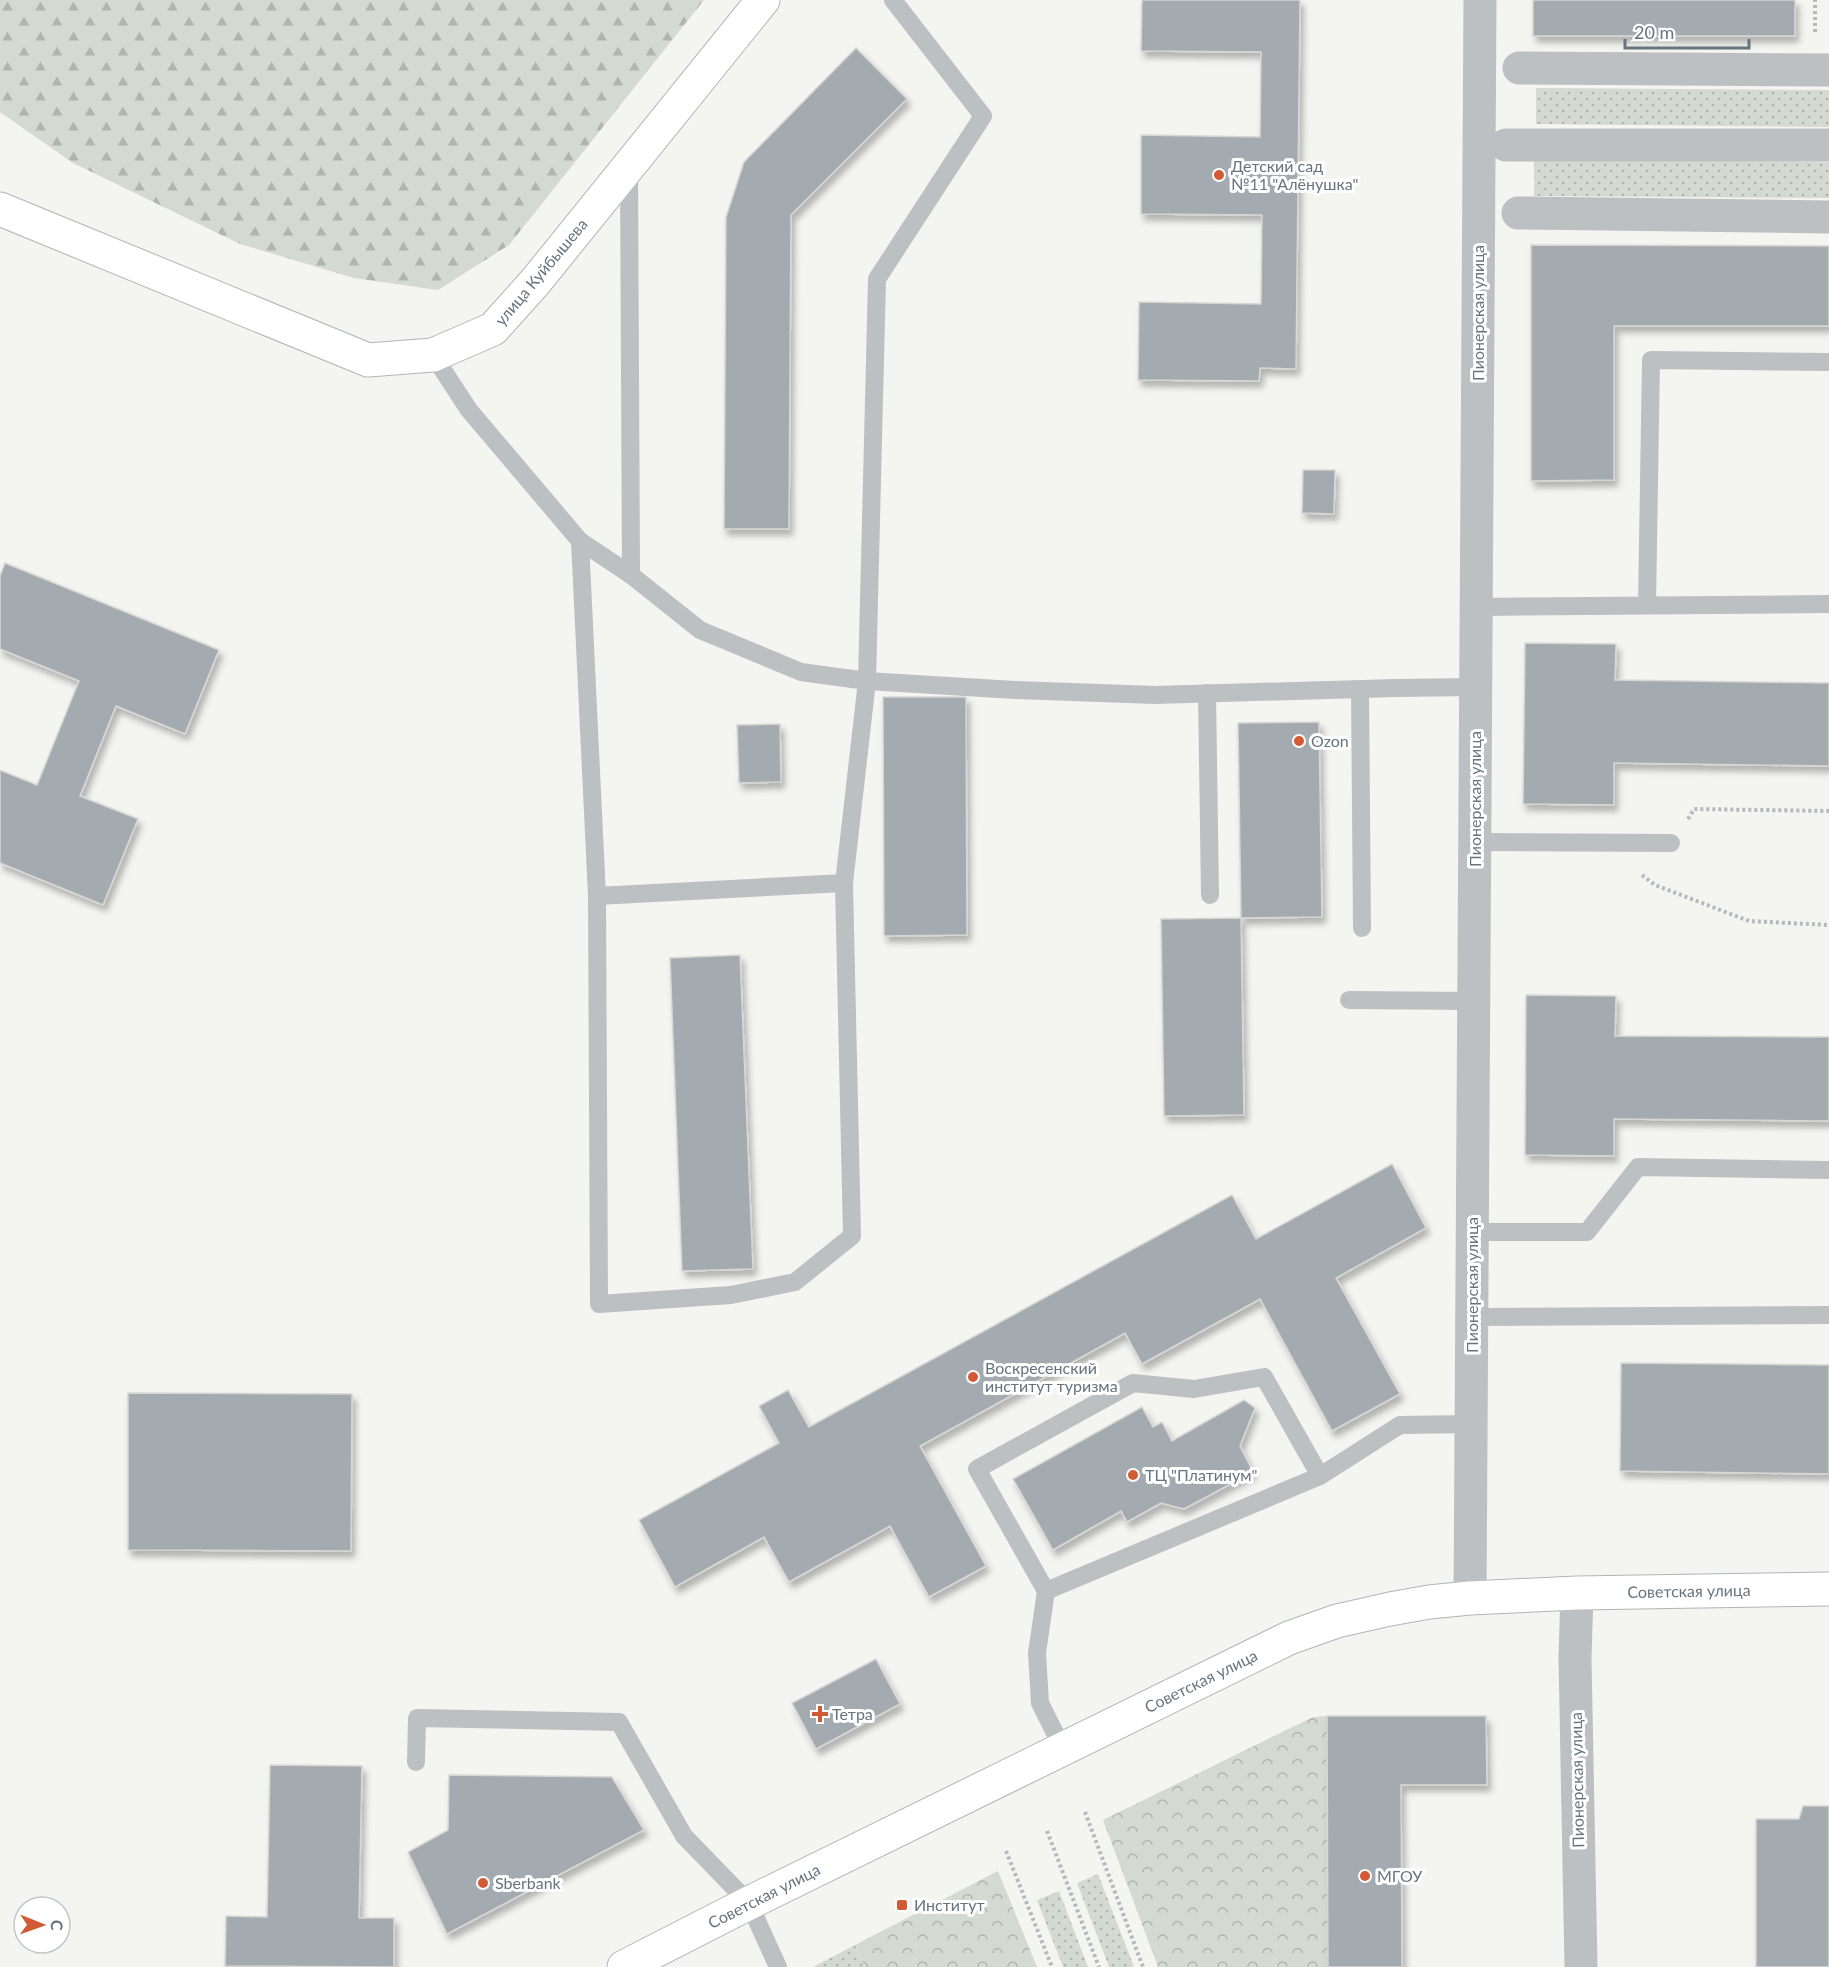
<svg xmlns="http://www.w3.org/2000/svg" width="1829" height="1967" font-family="Lato,sans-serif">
	<defs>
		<pattern id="grass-dots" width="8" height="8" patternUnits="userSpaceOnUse" patternTransform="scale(1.5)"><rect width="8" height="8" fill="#d4d9d1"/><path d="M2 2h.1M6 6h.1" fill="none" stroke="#b0b5af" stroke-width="1.8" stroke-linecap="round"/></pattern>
		<pattern id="forest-firs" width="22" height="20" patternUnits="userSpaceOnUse" patternTransform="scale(1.5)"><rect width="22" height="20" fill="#d4d9d1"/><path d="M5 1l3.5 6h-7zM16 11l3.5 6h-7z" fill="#b0b5af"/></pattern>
		<pattern id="park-crowns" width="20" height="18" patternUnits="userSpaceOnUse" patternTransform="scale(1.5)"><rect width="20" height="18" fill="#d4d9d1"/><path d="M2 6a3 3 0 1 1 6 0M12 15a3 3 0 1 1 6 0" fill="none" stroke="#b0b5af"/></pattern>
		<filter id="shadow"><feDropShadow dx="3.5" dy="6" stdDeviation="3" flood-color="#0004"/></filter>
	</defs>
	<rect width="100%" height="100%" fill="#f4f4f1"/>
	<g fill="url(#grass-dots)">
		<polygon points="1536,88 1829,90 1829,127 1536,124"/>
		<polygon points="1534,159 1829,162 1829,198 1534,196"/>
		<polygon points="1098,1874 1134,1967 1109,1967 1077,1883"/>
		<polygon points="1059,1891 1088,1967 1063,1967 1037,1900"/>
		<polygon points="855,1945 865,1967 813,1967"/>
	</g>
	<polygon fill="url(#forest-firs)" points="0,0 704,0 509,245 438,290 354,278 240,244 73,163 0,112"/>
	<g fill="url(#park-crowns)">
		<polygon points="1327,1716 1328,1967 1158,1967 1103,1820 1313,1717"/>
		<polygon points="998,1871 1037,1967 865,1967 855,1945"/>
	</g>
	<g fill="#a4abb0" stroke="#d6d6d4" stroke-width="1.5" filter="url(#shadow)">
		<polygon points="1142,0 1300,0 1296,369 1260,368 1259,381 1138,380 1139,302 1261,304 1262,215 1141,214 1141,135 1260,137 1261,52 1141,51"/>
		<rect x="1533" y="0" width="262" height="36"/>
		<polygon points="856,48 907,99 791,215 789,529 724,529 726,217 744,162"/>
		<polygon points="1531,245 1829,246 1829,326 1614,326 1614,480 1531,481"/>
		<polygon points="1303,470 1335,470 1334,514 1302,513"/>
		<polygon points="5,563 219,650 185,734 116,706 80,796 138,819 103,905 0,863 0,770 37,785 79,681 0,649 0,576"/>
		<polygon points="1525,643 1616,644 1615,680 1829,683 1829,766 1614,763 1614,805 1523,804"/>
		<polygon points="883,697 966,697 967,935 884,936"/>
		<polygon points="1319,722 1322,917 1241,918 1238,723"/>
		<polygon points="780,724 781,782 739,783 737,725"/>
		<polygon points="1241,918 1244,1115 1164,1116 1161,919"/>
		<polygon points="740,955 753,1269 682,1271 670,958"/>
		<polygon points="1526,995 1616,996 1615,1036 1829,1037 1829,1121 1614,1119 1614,1156 1525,1155"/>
		<polygon points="1392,1164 1426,1228 1336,1278 1400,1394 1332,1431 1260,1299 1142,1364 1125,1333 920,1446 986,1566 929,1597 890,1526 789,1582 764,1537 675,1587 639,1520 779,1443 759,1406 788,1390 809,1427 1232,1195 1256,1239"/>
		<polygon points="1621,1363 1829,1365 1829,1474 1620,1471"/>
		<polygon points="128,1393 352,1394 351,1551 128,1550"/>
		<polygon points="1244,1400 1255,1408 1240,1446 1253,1472 1184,1509 1161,1503 1127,1522 1121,1511 1053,1550 1013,1479 1142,1407 1153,1427 1162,1422 1172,1441"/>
		<polygon points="876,1659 900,1704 816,1749 792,1703"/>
		<polygon points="1327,1716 1486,1716 1487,1785 1401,1785 1402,1967 1328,1967"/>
		<polygon points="270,1765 362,1766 359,1918 394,1918 394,1967 225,1966 226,1916 267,1917"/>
		<polygon points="449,1775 612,1777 644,1830 447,1934 408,1852 448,1830"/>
		<polygon points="1803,1806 1829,1806 1829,1967 1756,1967 1756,1819 1799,1819"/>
	</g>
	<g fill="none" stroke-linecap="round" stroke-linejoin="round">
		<defs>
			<g id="secondary">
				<polyline points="0,209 368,360 433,355 493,329 536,281 763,0"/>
				<polyline points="624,1967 749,1903 1289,1638 1337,1621 1390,1609 1429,1602 1470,1598 1577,1593 1829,1589"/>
			</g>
		</defs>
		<use href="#secondary" stroke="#b1b5b9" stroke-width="35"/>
		<g stroke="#b6b9bb" stroke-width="4" stroke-dasharray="3 3" stroke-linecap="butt">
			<polyline points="1815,32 1815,0"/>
			<polyline points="1688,819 1694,809 1829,811"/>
			<polyline points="1642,875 1655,885 1749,921 1829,925"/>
			<polyline points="1085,1812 1143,1967"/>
			<polyline points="1047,1831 1099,1967"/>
			<polyline points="1006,1851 1052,1967"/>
		</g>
		<g stroke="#bcc0c3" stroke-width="18">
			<polyline points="629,168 631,575"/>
			<polyline points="433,355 469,410 580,541 631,575 700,630 801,672 867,681 1015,690 1155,695 1396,688 1476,687"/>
			<polyline points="580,541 597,896 599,1304 731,1295 795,1282 852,1236 844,883 867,681 877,279 983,116 893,0"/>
			<polyline points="1647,605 1651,360 1829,362"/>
			<polyline points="1476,607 1829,604"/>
			<polyline points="1360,689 1362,928"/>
			<polyline points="1207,693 1210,895"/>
			<polyline points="1475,842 1671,843"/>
			<polyline points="597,896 844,883"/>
			<polyline points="1349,1000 1474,1001"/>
			<polyline points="1473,1232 1587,1232 1638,1167 1829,1170"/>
			<polyline points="1472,1317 1829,1315"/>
			<polyline points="1046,1591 977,1469 1133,1383 1194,1389 1264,1377 1320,1476"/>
			<polyline points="1063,1749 1040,1703 1037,1653 1046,1591 1320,1476 1400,1425 1471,1424"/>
			<polyline points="416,1762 417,1718 619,1722 684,1836 749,1903 778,1967"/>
		</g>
		<g stroke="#bcc0c3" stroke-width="33">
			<polyline points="1519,68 1829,70"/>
			<polyline points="1506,145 1829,145"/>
			<polyline points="1518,213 1829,217"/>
			<polyline points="1577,1593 1575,1658 1581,1967"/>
			<polyline points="1470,1598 1480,0"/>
		</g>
		<use href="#secondary" stroke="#fff" stroke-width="33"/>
	</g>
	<g fill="#d25a34" stroke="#fff" stroke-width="2">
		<circle cx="1219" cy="175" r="6"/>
		<circle cx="1299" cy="741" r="6"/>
		<circle cx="973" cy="1377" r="6"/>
		<circle cx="1133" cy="1475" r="6"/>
		<path d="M817 1705h6v6h6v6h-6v6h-6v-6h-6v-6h6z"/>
		<circle cx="1365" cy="1876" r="6"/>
		<circle cx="483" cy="1883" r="6"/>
		<rect x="896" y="1899" width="12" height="12" rx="3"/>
	</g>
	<g text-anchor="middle" stroke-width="6" stroke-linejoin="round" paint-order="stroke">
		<g font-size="16" fill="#66747f" stroke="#fff" text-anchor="start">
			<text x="1231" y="172">Детский сад<tspan x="1231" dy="18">№11 "Алёнушка"</tspan></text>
			<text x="1311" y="747">Ozon</text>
			<text x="985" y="1374">Воскресенский<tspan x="985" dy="18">институт туризма</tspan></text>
			<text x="1145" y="1481">ТЦ "Платинум"</text>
			<text x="832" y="1720">Тетра</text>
			<text x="1377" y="1882">МГОУ</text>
			<text x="495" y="1889">Sberbank</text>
			<text x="914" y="1911">Институт</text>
		</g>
		<g font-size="16" fill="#66747f" stroke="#fff">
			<text transform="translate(541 272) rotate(-50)" y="6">улица Куйбышева</text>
			<text transform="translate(1478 313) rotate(-90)" y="6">Пионерская улица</text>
			<text transform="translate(1475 799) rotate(-90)" y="6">Пионерская улица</text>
			<text transform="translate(1472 1285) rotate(-90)" y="6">Пионерская улица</text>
			<text transform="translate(1689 1591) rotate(-1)" y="6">Советская улица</text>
			<text transform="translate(1201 1681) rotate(-26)" y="6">Советская улица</text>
			<text transform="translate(1577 1780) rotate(-91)" y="6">Пионерская улица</text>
			<text transform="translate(764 1896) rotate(-27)" y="6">Советская улица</text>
		</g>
	</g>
	<g transform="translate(42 1925) rotate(91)"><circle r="28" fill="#ffffff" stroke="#c2c7cc" stroke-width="1.5"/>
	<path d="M0-4.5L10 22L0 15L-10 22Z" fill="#d25a34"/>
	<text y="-9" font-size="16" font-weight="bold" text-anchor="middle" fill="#66747f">С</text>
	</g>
	<path d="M1625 39v9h124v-9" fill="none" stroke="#66747f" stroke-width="3"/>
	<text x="1634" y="39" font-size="18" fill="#66747f" stroke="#ffffff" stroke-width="4.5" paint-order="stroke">20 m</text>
</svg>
